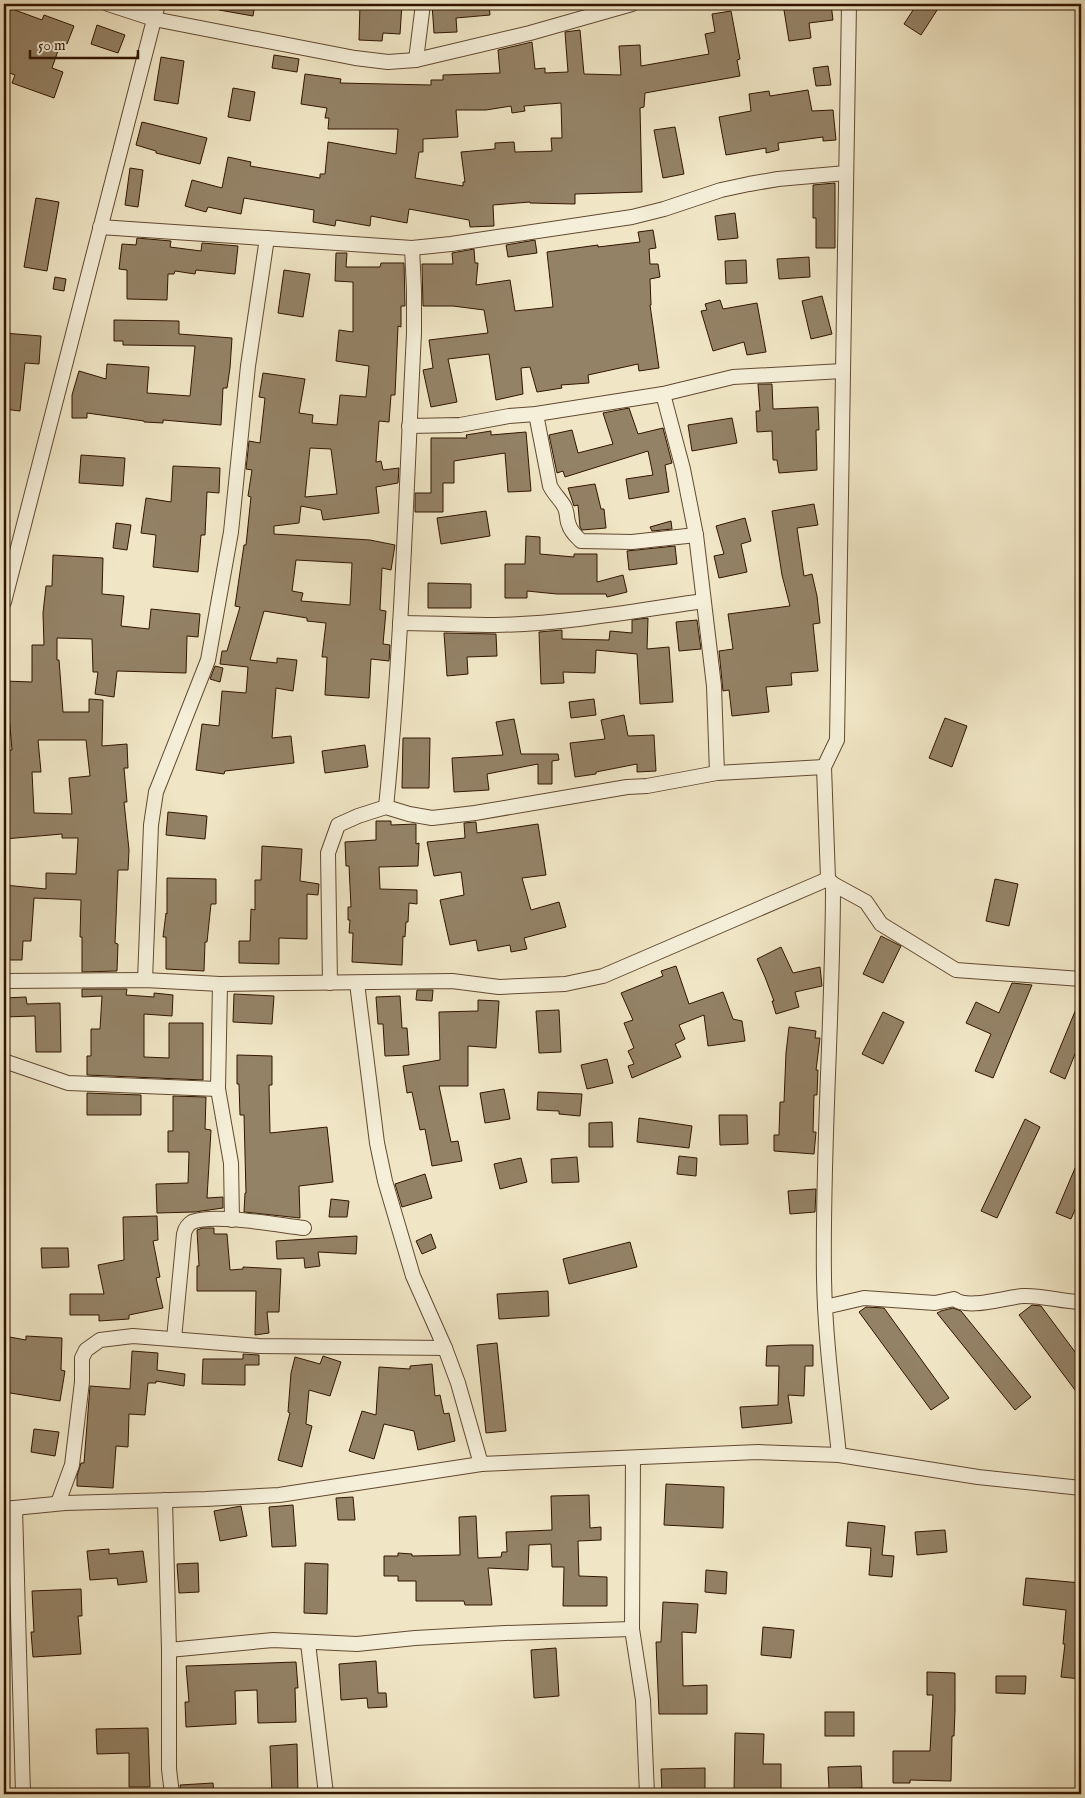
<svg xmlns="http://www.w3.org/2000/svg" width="1085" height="1798" font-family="'IM FELL English',serif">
	<rect width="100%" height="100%" fill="#f0e6c5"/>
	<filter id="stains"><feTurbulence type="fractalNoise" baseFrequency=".004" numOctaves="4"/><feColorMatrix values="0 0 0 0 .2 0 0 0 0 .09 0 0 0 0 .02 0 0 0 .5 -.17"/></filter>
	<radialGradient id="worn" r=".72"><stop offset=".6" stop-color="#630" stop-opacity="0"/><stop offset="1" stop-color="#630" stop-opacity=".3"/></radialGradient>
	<g fill="#948266" stroke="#311500" fill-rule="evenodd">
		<polygon points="219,4 255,4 253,16 219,10"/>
		<polygon points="360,4 402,4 400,34 383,33 382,41 359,40"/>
		<polygon points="432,4 489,4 490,15 456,18 457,32 434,33"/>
		<polygon points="783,4 831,4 833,20 809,23 811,38 789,41"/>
		<polygon points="917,4 941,4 921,35 904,24"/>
		<polygon points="4,6 42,20 44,15 74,26 67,44 61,42 52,68 63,72 54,98 12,83 15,75 4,71"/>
		<path d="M731,11L740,59L737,60L740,76L645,93L644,107L640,108L642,192L575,194V204L530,203V202L493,205L494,226L470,227L469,220L409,209L407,223L371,216L370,226L336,220L335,226L313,222L314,210L244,198L241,214L208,207L206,212L185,206L192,180L222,188L228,157L251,162L250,166L320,178V174H325L328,142L396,154L398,129H328L329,118H325L327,108L301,104L305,74L341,79L340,83L431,85V80H443V75L500,73L498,50L532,42L535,69L545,68V73L568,72L565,32L580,30L584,74L621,75L619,46L640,45L641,66L709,54L705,34L715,32L712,14ZM561,103L562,138H551L552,151L515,152L514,142L495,143V149L461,152L465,182H463V186L415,178L419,152H423V139L458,137L456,110H486L511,106L512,113L525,111L524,106Z"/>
		<polygon points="97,25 125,35 118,53 91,44"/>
		<polygon points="274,55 299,59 297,72 272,68"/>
		<polygon points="161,57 184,61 178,104 154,100"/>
		<polygon points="828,66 831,85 816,86 813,68"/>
		<polygon points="233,88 255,92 250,121 228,117"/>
		<polygon points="808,90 812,111 833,110 836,140 823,141 823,137 778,143 779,150 766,153 766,148 726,155 719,117 751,111 749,94 769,91 770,96"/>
		<polygon points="142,122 207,138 200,164 156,153 156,151 136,145"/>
		<polygon points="675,127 684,174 663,178 654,130"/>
		<polygon points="130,168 143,170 138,207 125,205"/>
		<polygon points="835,183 835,248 816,248 816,218 813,218 813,185"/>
		<polygon points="36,198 59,202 47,271 24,267"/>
		<polygon points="735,213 738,238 718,240 715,216"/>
		<polygon points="653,230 656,248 649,249 650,264 658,264 660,277 650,279 651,305 650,305 659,368 639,371 638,364 588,375 589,383 561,385 562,388 537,392 530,367 521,368 523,394 496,400 489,354 448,359 457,402 431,407 423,370 433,368 429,340 488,333 484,310 453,306 423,306 422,264 453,264 452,253 474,249 475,263 478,263 476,285 510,280 515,311 553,307 547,252 598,245 598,247 640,242 638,232"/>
		<polygon points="137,238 171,241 170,247 201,251 202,243 238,246 235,274 196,270 195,274 175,271 174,274 168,274 167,300 127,299 127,270 119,269 122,244 136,245"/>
		<polygon points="535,240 537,253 508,257 506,245"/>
		<path d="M336,253H347L346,267H380L381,263H404L405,306H401V327L398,326L395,395H391L389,422L379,421L376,462L381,461L383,470L399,468L398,483L376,487L379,513L323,520L321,510L301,506L299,523L274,526V534L370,540L395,545L391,570L382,568L380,610L386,611L383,644L390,645L389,661L371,659L369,698L325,695L327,657H322L326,623L307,621V618L264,611L250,660L277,663V658L297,660L293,691L276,688L272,738L291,736L294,763L225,771L224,774L196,770L202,724L219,726L222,691L246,693L248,667L220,664L222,651H227L240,607L235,606L244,545H246L251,497L248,496L252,470L246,469L249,441L260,443L265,398L259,397L263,373L305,379L299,413L313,415L312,423L337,425L340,395L366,397L369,366L336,361L339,330L353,332V282L335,281ZM310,448L331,449L337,494L305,497ZM296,560L352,563L350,605L301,601L303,593L292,591Z"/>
		<polygon points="809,257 810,277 779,279 777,259"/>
		<polygon points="746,260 747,283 726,284 725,261"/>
		<polygon points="284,270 310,274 303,317 278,313"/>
		<polygon points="55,277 66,279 64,291 53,289"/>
		<polygon points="822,296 832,334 811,339 802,301"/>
		<polygon points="720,300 723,309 757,303 766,352 747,355 744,342 713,351 701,311 707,310 705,304"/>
		<polygon points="114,320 179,321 179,334 232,338 230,368 227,388 223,388 221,425 163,420 163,423 144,422 144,421 87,413 87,418 72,418 72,395 79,371 106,379 107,364 149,367 147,393 190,396 195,346 123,345 123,341 114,341"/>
		<polygon points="4,333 41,336 39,364 25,363 20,411 4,409"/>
		<polygon points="758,384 772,384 773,409 818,407 819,430 816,430 817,470 779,473 777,460 773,460 772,431 757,432 756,411 760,411"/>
		<polygon points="629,408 638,434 663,428 672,463 665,465 669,492 629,499 626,479 653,475 648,451 565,477 563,471 557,473 549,435 572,430 578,453 613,444 603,413"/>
		<polygon points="732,418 737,443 692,451 688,425"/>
		<polygon points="491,431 491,435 526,432 531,491 508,492 505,453 454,461 454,483 443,483 443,512 415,512 415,493 431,493 431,438 467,438 466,435"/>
		<polygon points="81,455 125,458 123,486 79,483"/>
		<polygon points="173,466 220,468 219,493 207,492 205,535 201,535 198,572 153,567 156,535 141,533 146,498 171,502"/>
		<polygon points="595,484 601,509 604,509 606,528 582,530 580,527 578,505 574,506 568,488"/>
		<polygon points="814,504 818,525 797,528 804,576 812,574 817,596 820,623 813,624 818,671 791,673 792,685 766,687 769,712 732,716 729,690 723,691 719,651 733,649 728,614 790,606 782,575 772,511"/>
		<polygon points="486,511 490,536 441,544 437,518"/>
		<polygon points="745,518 751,541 741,544 747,572 719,578 714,556 724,554 716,526"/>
		<polygon points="671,521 672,529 652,531 650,527"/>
		<polygon points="116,523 131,525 127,550 113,548"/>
		<polygon points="526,536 540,537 540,554 574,557 574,554 597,554 597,582 623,575 627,592 607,597 606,594 557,594 527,591 527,598 505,598 505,564 525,564"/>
		<polygon points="675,546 677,564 629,570 627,551"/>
		<path d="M53,555L103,558L102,594L124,596L121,626L149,629L151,609L200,614L198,637L187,636L186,673L117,671L114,697L95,694L98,672H93L92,639L57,638V660H59L63,712H89V699L103,700L102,746L127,744L128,768H124L127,802H124L129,850L128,870H118L115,943L118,944L117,971L82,972V937H80L81,900L34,898L31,941H23L22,960H4V885L46,889V873L76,874L78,838H62V834L4,839V751L12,750L8,703H4V681L32,682V645H44L43,613L46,586H52ZM38,740H86L90,776L69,778L72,814L34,813L32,772H41Z"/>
		<polygon points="428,583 471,584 471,608 428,608"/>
		<polygon points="648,618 647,649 669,647 673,702 640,704 637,654 596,650 595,673 563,672 564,683 541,684 539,632 562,630 562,639 609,640 610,631 632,633 632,620"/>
		<polygon points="697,620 701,649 679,651 676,622"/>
		<polygon points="444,633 496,634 497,656 467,657 468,674 447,676"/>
		<polygon points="215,666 223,668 220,682 210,679"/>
		<polygon points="594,699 596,715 571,718 569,702"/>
		<polygon points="624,715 628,736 654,735 656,771 637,772 637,764 596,772 596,774 575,777 570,743 605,739 601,720"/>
		<polygon points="945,718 967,726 952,767 929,758"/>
		<polygon points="514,719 521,754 558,754 559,760 552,761 552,784 538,784 538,764 487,774 489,790 454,792 452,758 503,755 496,722"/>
		<polygon points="403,738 430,738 429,788 402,788"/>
		<polygon points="365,745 368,767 325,773 322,751"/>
		<polygon points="168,812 207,816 205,839 166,835"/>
		<polygon points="376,821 391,821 391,825 416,824 416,844 419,843 418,866 379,867 380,889 417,890 417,904 409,903 408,922 406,922 405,937 403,936 402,965 352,962 353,933 349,933 350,920 348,920 348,907 351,907 349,866 346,866 345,842 376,840"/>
		<polygon points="476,822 477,833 538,824 546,875 522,878 531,910 559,902 566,927 524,938 527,949 511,952 510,945 478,951 476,940 450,945 440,900 464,895 461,872 434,876 427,842 465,838 464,823"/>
		<polygon points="262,846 302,849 300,881 319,884 318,895 307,894 307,939 279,938 279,964 239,963 239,941 250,941 251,909 255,910 255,880 261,880"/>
		<polygon points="167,878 216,879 216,904 211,904 207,942 205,942 204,971 166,969 166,937 163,937 166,913 167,914"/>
		<polygon points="995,879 1018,884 1009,926 986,921"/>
		<polygon points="881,936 901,946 883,983 863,974"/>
		<polygon points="781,947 793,973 820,967 822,986 795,992 799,1007 776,1014 772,1001 774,1001 765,977 757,959"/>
		<polygon points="676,966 689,1004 723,992 733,1019 742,1021 745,1041 708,1046 704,1015 679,1025 685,1039 675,1044 681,1057 632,1078 628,1066 634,1064 628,1051 634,1048 624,1023 633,1020 621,993 663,976 661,971"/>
		<polygon points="1012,983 1032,985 993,1078 975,1071 991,1034 966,1023 976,1002 999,1013"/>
		<polygon points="82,989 127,989 126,995 154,997 154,993 173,995 172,1016 144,1014 144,1057 169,1058 169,1023 203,1023 203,1080 87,1075 87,1056 91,1056 91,1029 100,1029 102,996 82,997"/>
		<polygon points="417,990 433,990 432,1001 416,1000"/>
		<polygon points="234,994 274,996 272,1024 233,1022"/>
		<polygon points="400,996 402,1028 407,1028 409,1055 385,1056 383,1024 378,1024 376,997"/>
		<polygon points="26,997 27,1004 60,1003 61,1052 36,1052 35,1016 4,1017 4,998"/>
		<polygon points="1081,997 1081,1039 1065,1079 1050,1072"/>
		<polygon points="478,1000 499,1001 496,1048 468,1046 468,1086 439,1086 451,1142 458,1141 462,1161 432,1166 425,1129 420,1130 412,1092 407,1093 403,1066 440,1060 439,1012 478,1011"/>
		<polygon points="559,1010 561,1052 539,1053 536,1011"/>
		<polygon points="883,1012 904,1022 883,1064 862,1054"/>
		<polygon points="789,1027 816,1031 815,1038 820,1038 816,1070 818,1070 817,1095 814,1095 813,1132 816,1132 814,1154 774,1151 774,1135 779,1135 780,1102 784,1102 786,1053"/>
		<polygon points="237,1055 272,1056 272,1085 269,1085 270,1133 327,1127 333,1182 299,1186 300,1218 244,1212 245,1193 246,1193 244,1115 240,1115 239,1084 237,1084"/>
		<polygon points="607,1059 613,1083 587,1089 581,1065"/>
		<polygon points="504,1089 510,1119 485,1123 480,1093"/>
		<polygon points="538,1092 582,1094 580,1116 559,1114 559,1111 537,1110"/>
		<polygon points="87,1093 141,1095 141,1115 87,1115"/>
		<polygon points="173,1096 206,1097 205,1129 211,1130 207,1198 223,1197 223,1208 195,1212 157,1213 156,1184 188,1183 189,1152 168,1152 168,1131 173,1131"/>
		<polygon points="719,1115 747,1115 748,1144 720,1145"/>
		<polygon points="639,1118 692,1126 689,1148 637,1142"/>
		<polygon points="1025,1119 1040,1127 997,1218 981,1211"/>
		<polygon points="612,1122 613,1147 589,1147 589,1123"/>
		<polygon points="1081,1154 1081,1196 1071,1219 1056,1213"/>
		<polygon points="679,1156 697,1158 696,1176 677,1174"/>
		<polygon points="577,1157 579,1182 552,1183 551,1159"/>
		<polygon points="521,1158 527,1182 500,1189 494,1164"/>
		<polygon points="425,1174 432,1198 402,1207 395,1184"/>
		<polygon points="816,1189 815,1212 790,1214 788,1191"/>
		<polygon points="331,1199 349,1201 347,1217 329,1217"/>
		<polygon points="157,1216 158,1240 153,1241 160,1277 156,1278 163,1308 129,1315 129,1319 99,1321 99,1315 70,1315 70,1294 104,1294 98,1265 124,1260 123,1217"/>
		<polygon points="203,1228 214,1228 214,1234 227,1234 230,1270 243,1269 243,1267 281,1269 279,1312 267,1312 269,1333 255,1335 256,1291 197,1291 197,1266 199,1266 197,1230"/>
		<polygon points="431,1234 436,1248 422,1254 416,1241"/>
		<polygon points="357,1236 356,1254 318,1252 320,1266 305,1268 304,1258 277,1259 276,1241"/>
		<polygon points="630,1242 637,1267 569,1284 563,1259"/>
		<polygon points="41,1248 68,1248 69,1267 42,1268"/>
		<polygon points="548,1291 549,1316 499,1319 497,1294"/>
		<polygon points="1032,1305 1041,1306 1081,1360 1081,1398 1019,1315"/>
		<polygon points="866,1307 884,1308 949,1398 931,1410 859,1312"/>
		<polygon points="953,1308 961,1311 1031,1397 1015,1410 937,1313 941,1311"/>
		<polygon points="4,1336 26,1340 26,1336 62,1338 61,1370 65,1371 60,1401 4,1392"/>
		<polygon points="497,1343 506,1431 486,1433 477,1345"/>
		<polygon points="791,1345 813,1345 813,1366 805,1366 804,1396 788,1395 792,1423 742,1428 740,1407 778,1405 779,1366 766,1366 767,1346"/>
		<polygon points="132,1351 158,1353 157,1370 185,1374 184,1386 156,1381 156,1383 148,1383 145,1415 129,1414 128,1447 116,1446 113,1488 77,1486 77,1476 81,1463 84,1463 90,1386 130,1389"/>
		<polygon points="243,1354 259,1355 259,1365 245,1365 245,1385 202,1384 203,1359 243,1359"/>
		<polygon points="323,1356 341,1362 330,1396 309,1390 306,1424 312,1426 302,1467 278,1460 290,1413 288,1412 291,1373 295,1357 320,1364"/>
		<polygon points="432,1364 435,1396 440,1395 444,1414 449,1413 455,1441 418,1450 414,1431 384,1424 374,1459 349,1451 362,1411 376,1415 379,1367 410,1369 410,1366"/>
		<polygon points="34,1429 59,1432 55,1456 31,1452"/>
		<polygon points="666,1484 724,1487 723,1528 664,1525"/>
		<polygon points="589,1495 590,1528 601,1527 601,1540 578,1541 579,1576 607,1577 607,1606 563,1606 564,1567 552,1567 551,1544 529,1545 528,1570 488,1568 492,1605 465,1605 464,1601 416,1601 416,1581 398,1581 398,1576 384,1576 384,1556 398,1556 398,1553 412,1554 412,1556 460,1555 459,1517 476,1516 478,1558 501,1557 502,1552 507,1552 506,1532 552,1530 551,1496"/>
		<polygon points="353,1497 355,1520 338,1520 336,1498"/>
		<polygon points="293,1505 296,1546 272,1547 269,1507"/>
		<polygon points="241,1506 247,1536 220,1541 214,1511"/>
		<polygon points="848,1522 885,1526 882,1555 894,1556 892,1577 869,1575 871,1548 846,1546"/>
		<polygon points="945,1530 947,1552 917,1555 915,1532"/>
		<polygon points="109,1549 109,1554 143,1551 147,1582 118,1585 117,1578 90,1580 87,1551"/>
		<polygon points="198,1563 199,1592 179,1593 177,1564"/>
		<polygon points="305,1563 328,1564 327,1614 304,1613"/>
		<polygon points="706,1570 727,1572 726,1594 705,1592"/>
		<polygon points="1026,1578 1081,1583 1081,1679 1061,1677 1065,1644 1063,1644 1066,1610 1023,1605"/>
		<polygon points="81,1589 82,1616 78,1616 81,1654 33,1657 31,1632 34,1632 32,1591"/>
		<polygon points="663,1602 698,1604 696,1633 682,1632 683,1686 707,1685 707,1714 659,1714 656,1642 661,1642"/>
		<polygon points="763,1627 794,1630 791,1658 761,1655"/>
		<polygon points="556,1648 559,1696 534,1698 531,1650"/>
		<polygon points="376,1661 378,1693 386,1693 387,1707 368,1708 367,1698 341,1700 339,1664"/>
		<polygon points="296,1662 298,1688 295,1688 296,1722 258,1723 257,1690 235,1691 236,1724 186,1727 185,1702 189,1702 186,1666"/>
		<polygon points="927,1672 955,1673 955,1710 954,1736 952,1736 951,1781 910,1780 910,1783 893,1783 893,1751 930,1751 933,1695 927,1695"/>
		<polygon points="996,1676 1026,1676 1025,1694 996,1693"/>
		<rect x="825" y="1712" width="29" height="24"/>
		<polygon points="148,1728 150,1787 129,1787 129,1753 97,1754 96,1729"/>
		<polygon points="735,1733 764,1734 763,1764 781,1764 781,1791 734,1791"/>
		<polygon points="297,1744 298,1794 272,1794 270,1746"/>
		<polygon points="861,1766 862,1788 829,1789 828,1767"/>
		<polygon points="705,1768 705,1794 662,1794 661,1769"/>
		<polygon points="213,1783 214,1794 181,1794 180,1785"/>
	</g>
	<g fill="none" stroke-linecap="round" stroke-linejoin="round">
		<defs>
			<g id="minor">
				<polyline points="108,4 154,19 355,58 388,62 416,60 530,33 632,4"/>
				<polyline points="416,60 423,4"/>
				<polyline points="100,227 412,248 451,244 632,217 664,209 721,190 749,184 778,179 846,173"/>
				<polyline points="663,394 683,469 696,535 714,686 717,773"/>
				<path d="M536,414L550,486C554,494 560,499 564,506C568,512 566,519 569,525C571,532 576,536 581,541L632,542L696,535"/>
				<polyline points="409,426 460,425 509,416 536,414 663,394 733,377 843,371"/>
				<polyline points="4,602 158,4"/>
				<path d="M400,623C432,623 464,625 495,625C565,624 634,611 703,601"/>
				<path d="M386,807C402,649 406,491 414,333V290L412,248"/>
				<polyline points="833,884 866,902 881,924 956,970 1081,979"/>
				<polyline points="145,980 151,825 156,792 162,777 208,660 231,532 248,366 267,238"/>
				<polyline points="4,981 145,980 220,984 452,981 499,987 565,984 603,976 828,879"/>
				<polyline points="330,983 328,853 338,825 358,816 386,807 409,814 432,818 475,813 627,787 647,786 717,773 824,767"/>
				<polyline points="357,983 377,1143 385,1181 413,1276 445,1348 458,1383 481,1464"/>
				<polyline points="220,984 218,1089 231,1163 232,1220"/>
				<polyline points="4,1061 68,1083 218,1089"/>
				<path d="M825,1307L864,1298L935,1303L954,1299C968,1310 1006,1297 1023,1296C1042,1295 1062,1302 1081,1302"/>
				<path d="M174,1339L184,1234C185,1229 187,1225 192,1222C214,1213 278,1225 304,1228"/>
				<path d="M839,1455C833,1396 825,1337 824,1278C822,1146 833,1015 833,884L828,879L824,767L837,740L849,4"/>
				<polyline points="633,1458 632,1629 643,1700 647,1794"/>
				<polyline points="165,1500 169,1650 169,1769 172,1794"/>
				<polyline points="58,1503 72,1465 82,1382 82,1358 86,1350 100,1340 133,1336 259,1346 445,1348"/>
				<polyline points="15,1508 23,1794"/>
				<polyline points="4,1509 65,1503 206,1499 279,1495 481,1464 758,1452 839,1455 978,1477 1081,1488"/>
				<polyline points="308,1643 326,1794"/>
				<polyline points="169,1650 273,1640 357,1644 415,1638 505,1633 632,1629"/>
			</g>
		</defs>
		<use href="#minor" stroke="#614931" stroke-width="16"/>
		<use href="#minor" stroke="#f5efd9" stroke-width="14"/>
	</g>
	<rect width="1085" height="1798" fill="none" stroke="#f0e6c5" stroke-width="20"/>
	<rect x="5" y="5" width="1075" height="1788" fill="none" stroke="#311500" stroke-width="2.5"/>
	<rect x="10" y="10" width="1065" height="1778" fill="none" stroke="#311500"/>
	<path d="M30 50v8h108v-8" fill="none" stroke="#311500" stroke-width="2.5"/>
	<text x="38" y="50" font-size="15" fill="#311500" stroke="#f5efd9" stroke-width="4" paint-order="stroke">50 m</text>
	<rect width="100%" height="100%" filter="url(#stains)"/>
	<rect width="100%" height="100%" fill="url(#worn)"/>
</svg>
